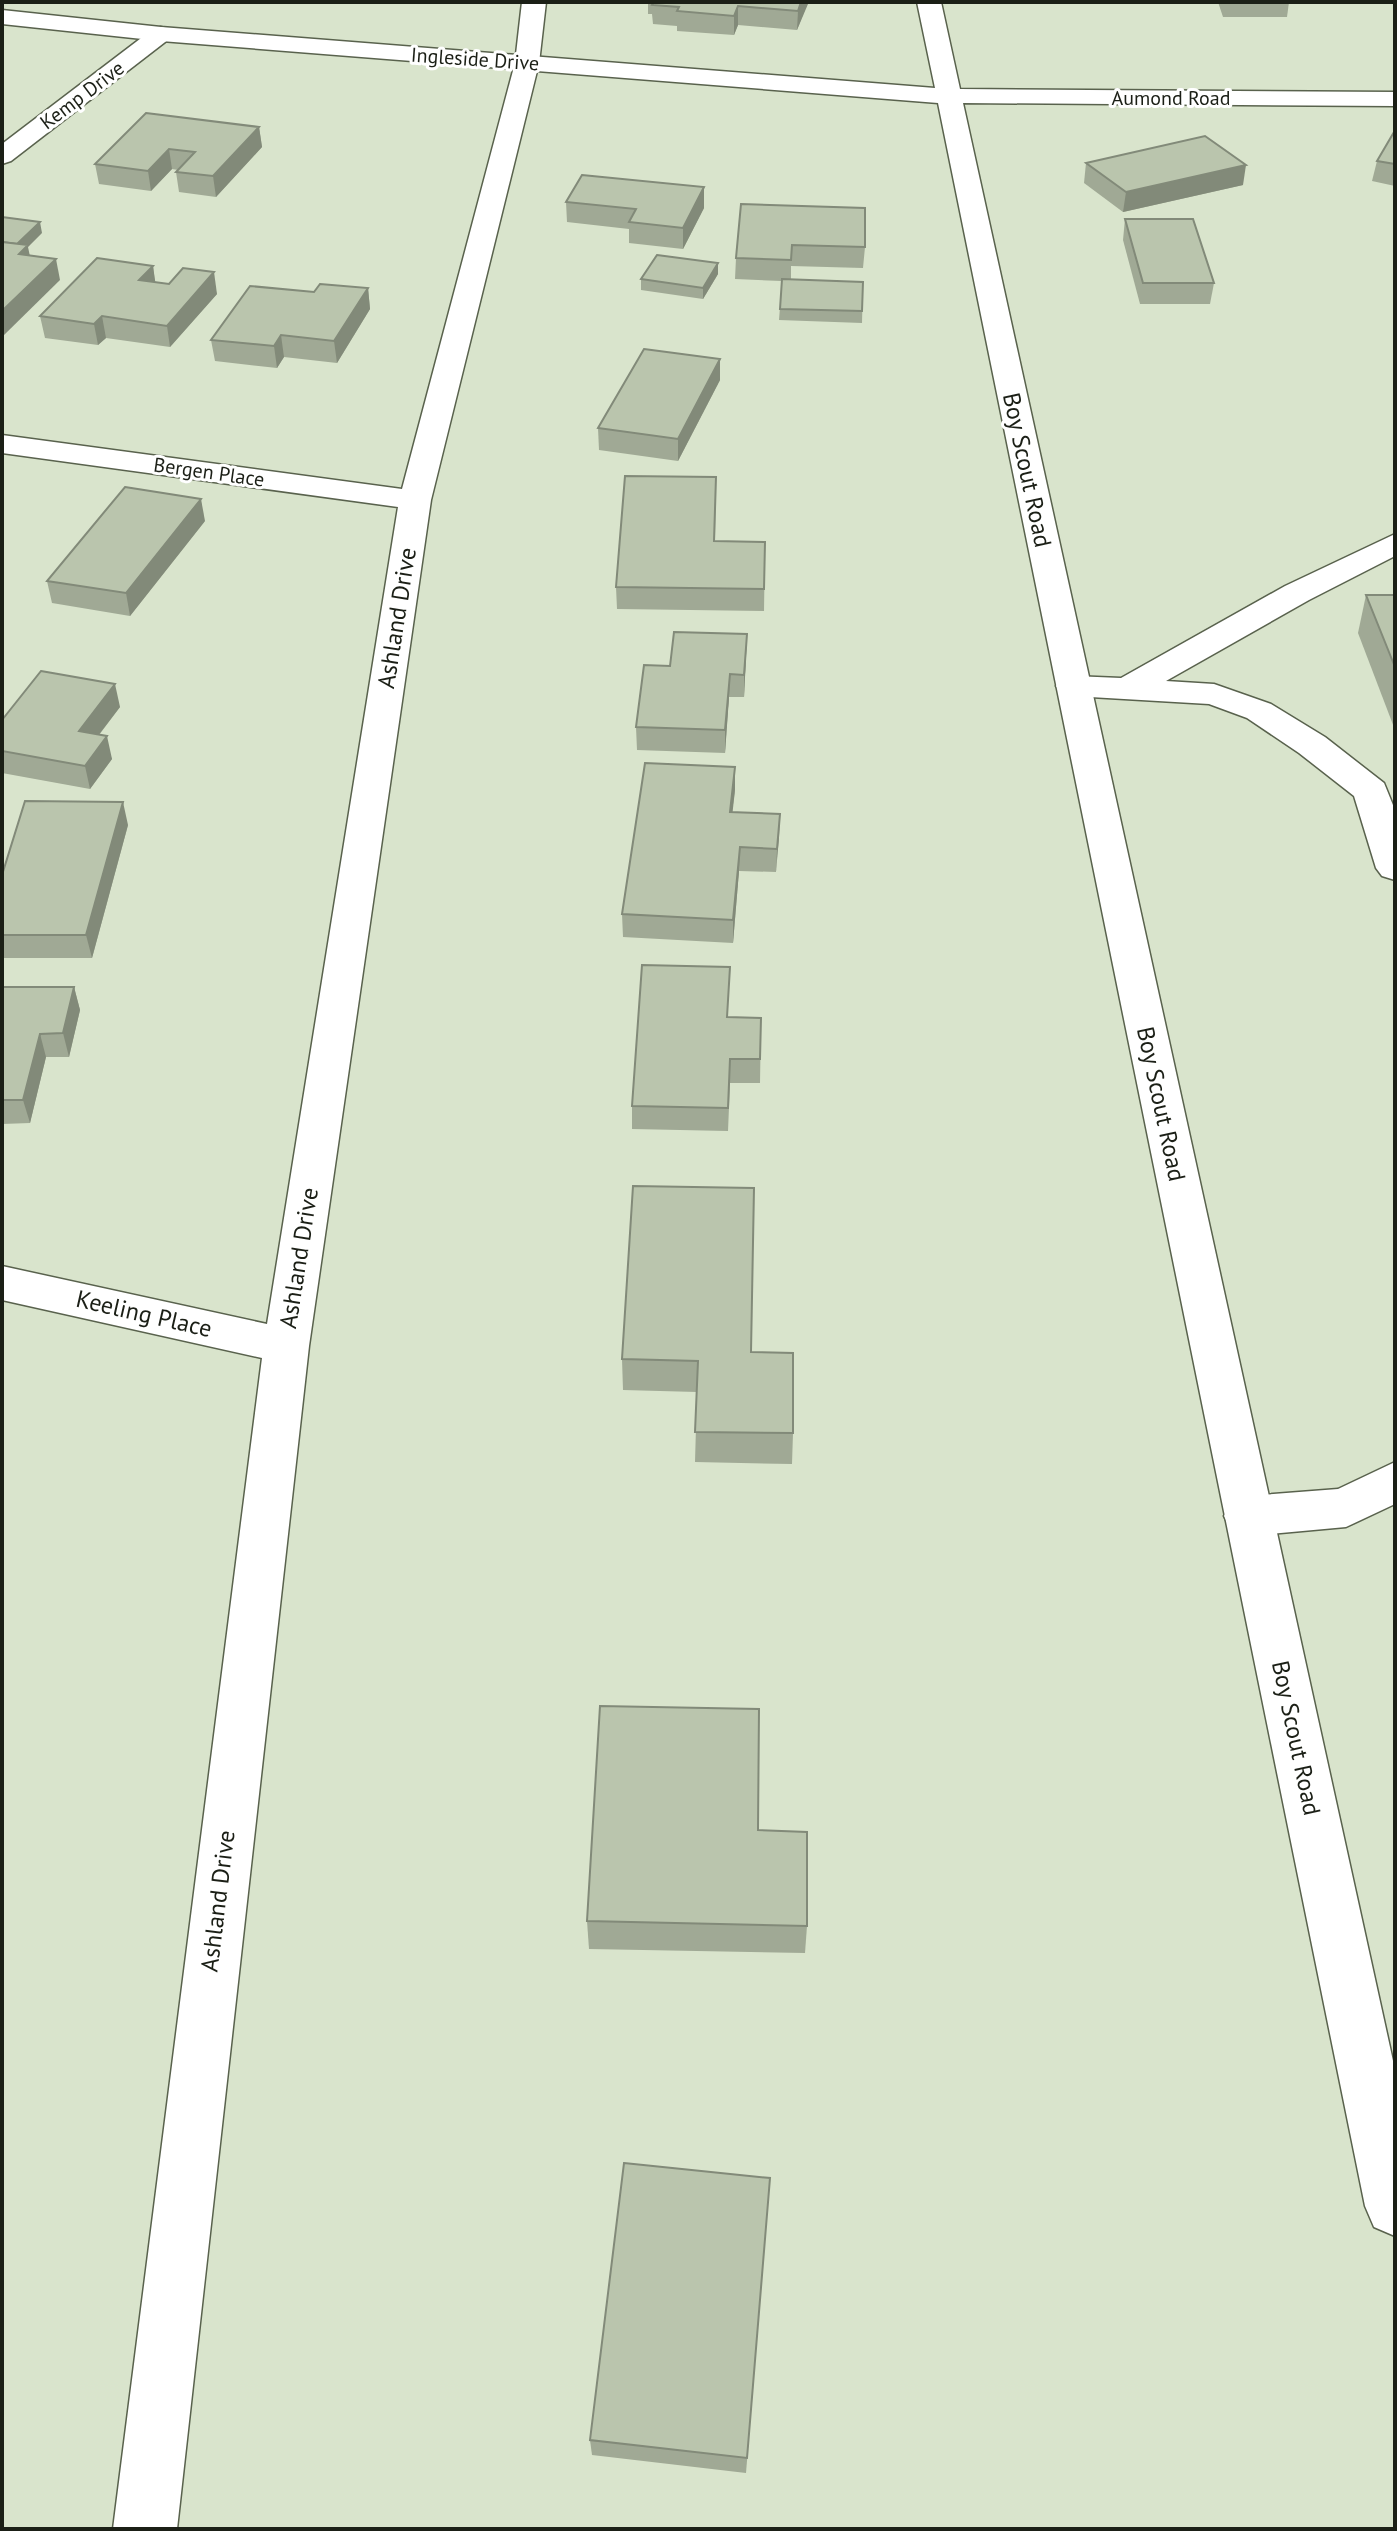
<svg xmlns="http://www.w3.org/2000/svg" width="1397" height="2531" font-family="'PT Sans',sans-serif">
	<rect width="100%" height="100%" fill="#d9e4cc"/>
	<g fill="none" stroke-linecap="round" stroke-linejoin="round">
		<defs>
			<g id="minor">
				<polygon points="522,2 546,2 539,63 431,500 309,1346 177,2529 113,2529 262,1358 2,1300 2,1266 267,1324 398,507 2,453 2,435 402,489 515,63"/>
				<polygon points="161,27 169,29 173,34 169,39 11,161 2,164 2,144 153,29"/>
				<polygon points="1395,534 1395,556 1309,600 1166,681 1214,684 1271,704 1325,737 1384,783 1395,810 1395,880 1382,876 1376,868 1354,796 1299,753 1247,718 1209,704 1073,696 1061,693 1056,686 1061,679 1073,676 1121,678 1285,586"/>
				<polygon points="1395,1462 1395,1504 1346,1527 1248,1536 1231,1530 1224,1516 1231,1502 1248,1496 1338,1489"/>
			</g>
			<polygon id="tertiary" points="917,2 941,2 960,89 1395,92 1395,106 963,103 1395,2070 1395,2236 1374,2227 1365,2206 938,103 161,41 2,24 2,10 161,27 935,88"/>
		</defs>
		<use href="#minor" stroke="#59624d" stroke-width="3"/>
		<use href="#tertiary" stroke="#59624d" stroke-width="3"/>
		<use href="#minor" fill="#fff" fill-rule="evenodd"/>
		<use href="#tertiary" fill="#fff" fill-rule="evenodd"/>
	</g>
	<g fill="#a0a995">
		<polygon points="648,2 808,2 797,30 738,25 734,35 677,31 677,26 653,24 652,14 648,14"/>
		<polygon points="1218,2 1289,2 1287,17 1223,17"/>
		<polygon points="259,127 262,147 216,197 179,192 176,172 178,170 172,169 151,191 99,184 95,164"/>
		<polygon points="1395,132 1395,186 1372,181 1377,161"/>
		<polygon points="1086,163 1243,185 1123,212 1084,183"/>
		<polygon points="704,187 704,208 683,249 629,243 629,229 567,222 566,202"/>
		<polygon points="741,204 865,247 863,268 791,266 791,280 863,282 862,323 779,320 782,281 735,279 736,258"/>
		<polygon points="1125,219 1214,283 1210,304 1140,304 1123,240"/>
		<polygon points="718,263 718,274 703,299 641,290 641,279"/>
		<polygon points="153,266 155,283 217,294 170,347 106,338 98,345 45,338 40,316"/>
		<polygon points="368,288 370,309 337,363 284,357 277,368 215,361 211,340 314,292"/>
		<polygon points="720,359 720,380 678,461 599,450 598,428"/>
		<polygon points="716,477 715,541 765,542 764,611 617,609 616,587"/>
		<polygon points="205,521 130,616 52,603 47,581"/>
		<polygon points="1366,595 1395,595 1395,730 1358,633"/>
		<polygon points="747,634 744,697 729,697 725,753 637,750 636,727 670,666"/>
		<polygon points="120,707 99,735 112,759 90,789 2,773 2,720"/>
		<polygon points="735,790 732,812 780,814 776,872 739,871 733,943 623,937 622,914"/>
		<polygon points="128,825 92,958 2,958 2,875"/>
		<polygon points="2,987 74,987 80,1010 69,1057 46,1057 30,1123 2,1124"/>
		<polygon points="728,1017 761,1018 760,1083 730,1083 728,1131 632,1129 632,1106"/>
		<polygon points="751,1352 793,1433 792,1464 695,1462 697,1392 623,1390 622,1359"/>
		<polygon points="758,1830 807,1926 805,1953 589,1949 587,1921"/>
		<polygon points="770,2178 746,2473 592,2455 590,2440"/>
	</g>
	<g fill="#828a79">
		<polygon points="801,2 808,2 808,4 797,30 798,11"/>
		<polygon points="738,6 738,25 734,35 734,16"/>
		<polygon points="259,127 262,147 216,197 213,176"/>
		<polygon points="169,149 172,169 151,191 148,171"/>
		<polygon points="1246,165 1243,185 1123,212 1126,192"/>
		<polygon points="704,187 704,208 683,249 683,228"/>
		<polygon points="40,222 42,233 28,247 32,266 12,249"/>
		<polygon points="56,259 60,280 2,337 2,311"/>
		<polygon points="718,263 718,274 703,299 703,288"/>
		<polygon points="153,266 156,287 139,280"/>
		<polygon points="214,272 217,294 170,347 167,326"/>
		<polygon points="368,288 370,309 337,363 334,341"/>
		<polygon points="102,316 106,338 98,345 94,324"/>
		<polygon points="281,335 284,357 277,368 274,346"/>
		<polygon points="720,359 720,380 678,461 678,439"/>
		<polygon points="201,499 205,521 130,616 126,593"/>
		<polygon points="747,634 746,657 744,697 744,675"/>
		<polygon points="730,674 729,697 725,753 725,730"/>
		<polygon points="115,684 120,707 84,754 79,731"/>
		<polygon points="107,736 112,759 90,789 85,766"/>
		<polygon points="735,767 735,790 730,835 730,812"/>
		<polygon points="123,802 128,825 92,958 86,935"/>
		<polygon points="780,814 779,837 776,872 777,849"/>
		<polygon points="740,847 739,871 733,943 733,920"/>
		<polygon points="74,987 80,1010 69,1057 63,1033"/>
		<polygon points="40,1034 46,1057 30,1123 23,1100"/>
	</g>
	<g fill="#bac5ad" stroke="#828a79" stroke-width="2">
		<polygon points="654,2 801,2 798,11 738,6 734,16 677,11 679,7 652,5"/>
		<polygon points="146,113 259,127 213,176 176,172 195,152 169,149 148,171 95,164"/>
		<polygon points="1394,132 1395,164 1377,161"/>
		<polygon points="1205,136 1246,165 1126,192 1086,163"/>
		<polygon points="582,175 704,187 683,228 629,222 636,209 566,202"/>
		<polygon points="741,204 865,208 865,247 792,245 791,260 736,258"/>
		<polygon points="2,217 40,222 17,244 2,242"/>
		<polygon points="1125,219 1193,219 1214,283 1143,283"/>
		<polygon points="2,242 28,245 19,254 56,259 2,311"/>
		<polygon points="657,255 718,263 703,288 641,279"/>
		<polygon points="97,258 153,266 139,280 169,284 183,268 214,272 167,326 102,316 94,324 40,316"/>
		<polygon points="782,279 863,282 862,311 780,309"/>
		<polygon points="320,284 368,288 334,341 281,335 274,346 211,340 250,286 314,292"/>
		<polygon points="644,349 720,359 678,439 598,428"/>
		<polygon points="625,476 716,477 714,541 765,542 764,589 616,587"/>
		<polygon points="125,487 201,499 126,593 47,581"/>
		<polygon points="1366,595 1395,595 1395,667"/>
		<polygon points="674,632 747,634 744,675 730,674 725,730 636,727 644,665 670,666"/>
		<polygon points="41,671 115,684 79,731 107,736 85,766 2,751 2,720"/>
		<polygon points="645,763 735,767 730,812 780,814 777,849 740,847 733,920 622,914"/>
		<polygon points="25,801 123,802 86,935 2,935 2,875"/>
		<polygon points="642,965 730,967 727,1017 761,1018 760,1059 730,1059 728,1108 632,1106"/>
		<polygon points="2,987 74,987 63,1033 40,1034 23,1100 2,1100"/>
		<polygon points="633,1186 754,1188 751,1352 793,1353 793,1433 695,1432 698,1361 622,1359"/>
		<polygon points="600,1706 759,1709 758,1830 807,1832 807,1926 587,1921"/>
		<polygon points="624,2163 770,2178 747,2458 590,2440"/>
	</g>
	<g text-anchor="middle" stroke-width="6" stroke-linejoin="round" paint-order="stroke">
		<g font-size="20" fill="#1b1f16" stroke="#fff">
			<text transform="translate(475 59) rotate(4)" y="7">Ingleside Drive</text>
			<text transform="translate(82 95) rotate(-37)" y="7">Kemp Drive</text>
			<text x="1171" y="105">Aumond Road</text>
			<text transform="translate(209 472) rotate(8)" y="7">Bergen Place</text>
		</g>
		<g font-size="24" fill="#1b1f16" stroke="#fff">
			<text transform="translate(1027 470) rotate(78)" y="8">Boy Scout Road</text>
			<text transform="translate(397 618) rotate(-81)" y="8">Ashland Drive</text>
			<text transform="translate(1161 1104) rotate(78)" y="8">Boy Scout Road</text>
			<text transform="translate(299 1258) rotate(-81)" y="8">Ashland Drive</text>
			<text transform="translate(144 1314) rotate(13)" y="8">Keeling Place</text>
			<text transform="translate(1296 1738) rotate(78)" y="8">Boy Scout Road</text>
			<text transform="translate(218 1901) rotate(-83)" y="8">Ashland Drive</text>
		</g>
	</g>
	<rect width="1397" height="2531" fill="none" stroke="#1b1f16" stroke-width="8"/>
</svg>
